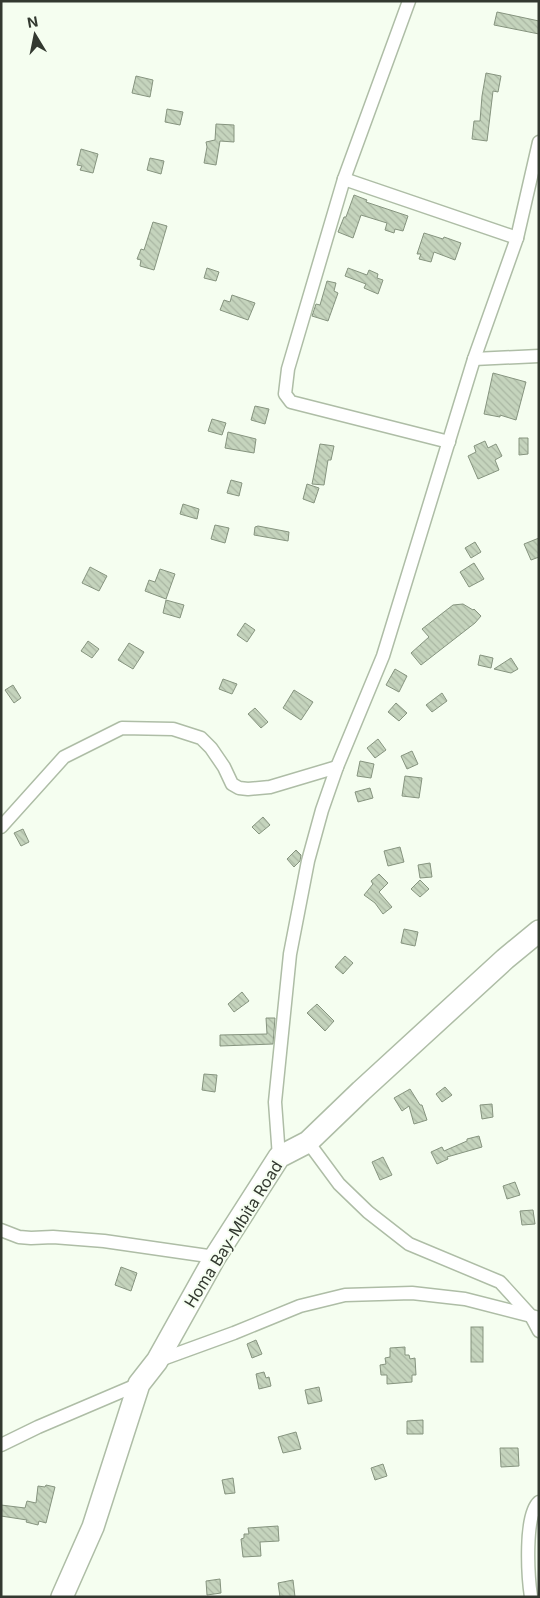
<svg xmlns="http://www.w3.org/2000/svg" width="540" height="1598" font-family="Inter,sans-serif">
	<defs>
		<pattern id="building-back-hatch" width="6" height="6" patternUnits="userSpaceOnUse" patternTransform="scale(1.25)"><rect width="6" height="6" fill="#c5d4bd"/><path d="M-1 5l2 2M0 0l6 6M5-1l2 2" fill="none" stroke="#aab7a3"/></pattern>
	</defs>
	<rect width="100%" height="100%" fill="#f5fef0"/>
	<g fill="url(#building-back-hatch)" stroke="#86947f">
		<polygon points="497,12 539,21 539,34 494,25"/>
		<polygon points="486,73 501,76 498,92 493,91 487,141 472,139 474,121 480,121 482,96"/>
		<polygon points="136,76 153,80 150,97 132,93"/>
		<polygon points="167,109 183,112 180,125 165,122"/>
		<polygon points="216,124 234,125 234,142 220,141 216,165 204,163 207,147 206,142 215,140"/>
		<polygon points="81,149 98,154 93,173 80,170 82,166 77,165"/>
		<polygon points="150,158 164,161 161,174 147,170"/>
		<polygon points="354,195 367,200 366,202 408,216 403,231 395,229 394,233 385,230 387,223 361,215 353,238 338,232 344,217 346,217"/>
		<polygon points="153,222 167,226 154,270 140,266 141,260 137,259 141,249 144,250"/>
		<polygon points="424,233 443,239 444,237 461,243 455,260 434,252 431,262 419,259 421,254 417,254"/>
		<polygon points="207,268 219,272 216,281 204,278"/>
		<polygon points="348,268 367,275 369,270 378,274 377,278 383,280 378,294 364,288 366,284 345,276"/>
		<polygon points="327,281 336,283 334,291 338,293 328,321 312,316 316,304 320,305"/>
		<polygon points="232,295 255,303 248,320 220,310 224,300 230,302"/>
		<polygon points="493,373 526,382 516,420 500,415 500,417 484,414"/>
		<polygon points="255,406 269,409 265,424 251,420"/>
		<polygon points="212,419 226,423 222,435 208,431"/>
		<polygon points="228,432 256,439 254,453 225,448"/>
		<polygon points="519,438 528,438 528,454 519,455"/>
		<polygon points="485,441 488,448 496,444 502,456 495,460 499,470 478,479 468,456 476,452 474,446"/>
		<polygon points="320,444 334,446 331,460 328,460 324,485 312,484"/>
		<polygon points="231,480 242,483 239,496 227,493"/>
		<polygon points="307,484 319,488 314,503 303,499"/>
		<polygon points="183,504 199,509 197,519 180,514"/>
		<polygon points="215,525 229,528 225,543 211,539"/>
		<polygon points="258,526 289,532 288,541 254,535 255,527"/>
		<polygon points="539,538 539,557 531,560 524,544"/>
		<polygon points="475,542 481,552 471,558 465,548"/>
		<polygon points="474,563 484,579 469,587 460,572"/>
		<polygon points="90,567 107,576 99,591 82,583"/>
		<polygon points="160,569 175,574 166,599 145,591 149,580 155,582"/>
		<polygon points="166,600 184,605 180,618 163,613"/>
		<polygon points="463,604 473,610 474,609 481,616 475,623 421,665 411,653 429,637 422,629 453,605"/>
		<polygon points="245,623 255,630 247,642 237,635"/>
		<polygon points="88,641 99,649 92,658 81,651"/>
		<polygon points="129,643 144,652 133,669 118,660"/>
		<polygon points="480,655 493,658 491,668 478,665"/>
		<polygon points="511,658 518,669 511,673 494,669"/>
		<polygon points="395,669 407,676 399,692 386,685"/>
		<polygon points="223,679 237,684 232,694 219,689"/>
		<polygon points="13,685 21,698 14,703 5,690"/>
		<polygon points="294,690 313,702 301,720 283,708"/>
		<polygon points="442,693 447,701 432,712 426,705"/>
		<polygon points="396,703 407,713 399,721 388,712"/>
		<polygon points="255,708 268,722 261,728 248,714"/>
		<polygon points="378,739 386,750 375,758 367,748"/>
		<polygon points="412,751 418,764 407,769 401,756"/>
		<polygon points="360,761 374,764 371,778 357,776"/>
		<polygon points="405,776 422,778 419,798 402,796"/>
		<polygon points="370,788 373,798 358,802 355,792"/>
		<polygon points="263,817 270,825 259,834 252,827"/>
		<polygon points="23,829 29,842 21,846 14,833"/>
		<polygon points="400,847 404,862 388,866 384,851"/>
		<polygon points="296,850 301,855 300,861 294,867 287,859"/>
		<polygon points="430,863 432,877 420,878 418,865"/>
		<polygon points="379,874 388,883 379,892 392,907 383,914 375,903 364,895 373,884 371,881"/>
		<polygon points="420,880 429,889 420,897 411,889"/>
		<polygon points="404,929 418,932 415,946 401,943"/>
		<polygon points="345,956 353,963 343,974 335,967"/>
		<polygon points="242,992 249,1001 234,1012 228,1004"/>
		<polygon points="317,1004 334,1021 325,1031 307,1013"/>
		<polygon points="266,1018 275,1018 273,1044 220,1046 220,1035 267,1034"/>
		<polygon points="204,1074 217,1075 215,1092 202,1090"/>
		<polygon points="445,1087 452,1095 442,1102 436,1094"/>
		<polygon points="410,1089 420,1105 422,1105 427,1120 414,1124 409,1106 402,1111 394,1098"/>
		<polygon points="492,1104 493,1117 482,1119 480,1105"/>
		<polygon points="479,1136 482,1147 447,1157 448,1159 437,1164 431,1152 442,1147 444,1151 467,1141 467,1139"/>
		<polygon points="383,1157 392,1175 380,1180 372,1162"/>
		<polygon points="515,1182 520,1195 507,1199 503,1186"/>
		<polygon points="533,1210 535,1224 522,1225 520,1211"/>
		<polygon points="121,1267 137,1273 131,1291 115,1285"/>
		<rect x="471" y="1327" width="12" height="35"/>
		<polygon points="256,1340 262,1354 252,1358 247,1344"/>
		<polygon points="405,1347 405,1355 409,1355 410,1359 415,1358 416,1375 412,1375 412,1382 387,1384 387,1375 381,1375 380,1365 386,1364 385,1358 390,1357 390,1348"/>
		<polygon points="264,1372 266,1378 269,1377 271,1386 259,1389 256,1374"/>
		<polygon points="319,1387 322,1401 308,1404 305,1390"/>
		<polygon points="423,1420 423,1434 407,1434 407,1421"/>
		<polygon points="296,1432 301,1449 283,1453 278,1437"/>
		<polygon points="500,1448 518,1448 519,1466 501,1467"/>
		<polygon points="383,1464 387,1476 375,1480 371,1468"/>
		<polygon points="233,1478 235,1493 225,1494 222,1480"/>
		<polygon points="46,1485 55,1487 46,1523 39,1521 38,1525 26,1522 27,1520 1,1516 1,1505 25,1508 27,1501 36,1503 38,1486 45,1487"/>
		<polygon points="278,1526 279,1541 260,1542 261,1556 243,1557 241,1539 244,1538 244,1534 249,1534 248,1528"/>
		<polygon points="220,1579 221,1593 207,1595 206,1581"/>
		<polygon points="293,1580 295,1597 280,1597 278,1583"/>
	</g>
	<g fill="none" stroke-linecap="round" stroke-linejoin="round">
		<defs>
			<g id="minor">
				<polyline points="409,1 344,179 288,369 285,394 291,402 449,442"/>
				<polyline points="344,179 517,238"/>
				<polyline points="474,359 539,356"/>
				<polyline points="1,827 64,757 122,728 173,729 201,738 211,748 224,767 232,784 239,788 248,789 270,787 337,767"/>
				<polyline points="308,1142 339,1184 368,1212 409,1244 500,1282 531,1316 539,1331"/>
				<polyline points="279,1157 275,1102 290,954 308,861 322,810 337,767 383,656 474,359 517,238 539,142"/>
				<polyline points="1,1230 19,1237 31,1238 53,1237 104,1241 215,1257"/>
				<polyline points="157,1361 234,1333 300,1306 345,1295 412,1293 465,1299 539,1318"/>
				<polyline points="1,1445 38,1427 139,1384"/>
				<path d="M531,1597C528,1577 524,1515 539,1502"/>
			</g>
			<polyline id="trunk" points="62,1597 93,1527 139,1384 157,1361 215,1257 279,1157 308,1142 361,1091 505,959 539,931"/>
		</defs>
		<use href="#minor" stroke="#aebda6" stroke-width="15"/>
		<use href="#trunk" stroke="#aebda6" stroke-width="24"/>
		<use href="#minor" stroke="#fff" stroke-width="12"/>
		<use href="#trunk" stroke="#fff" stroke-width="21"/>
	</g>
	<g text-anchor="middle" stroke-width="4" stroke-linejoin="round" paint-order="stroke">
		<g font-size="16" fill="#333930" stroke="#f5fef0">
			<text transform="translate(233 1234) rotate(-58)" y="6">Homa Bay-Mbita Road</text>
		</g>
	</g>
	<rect width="540" height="1598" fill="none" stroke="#333930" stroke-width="5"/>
	<g transform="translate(35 35) rotate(350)" stroke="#f5fef0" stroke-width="4" paint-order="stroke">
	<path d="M0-4L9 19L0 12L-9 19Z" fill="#333930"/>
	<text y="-8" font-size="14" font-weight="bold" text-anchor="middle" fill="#333930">N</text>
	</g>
</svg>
